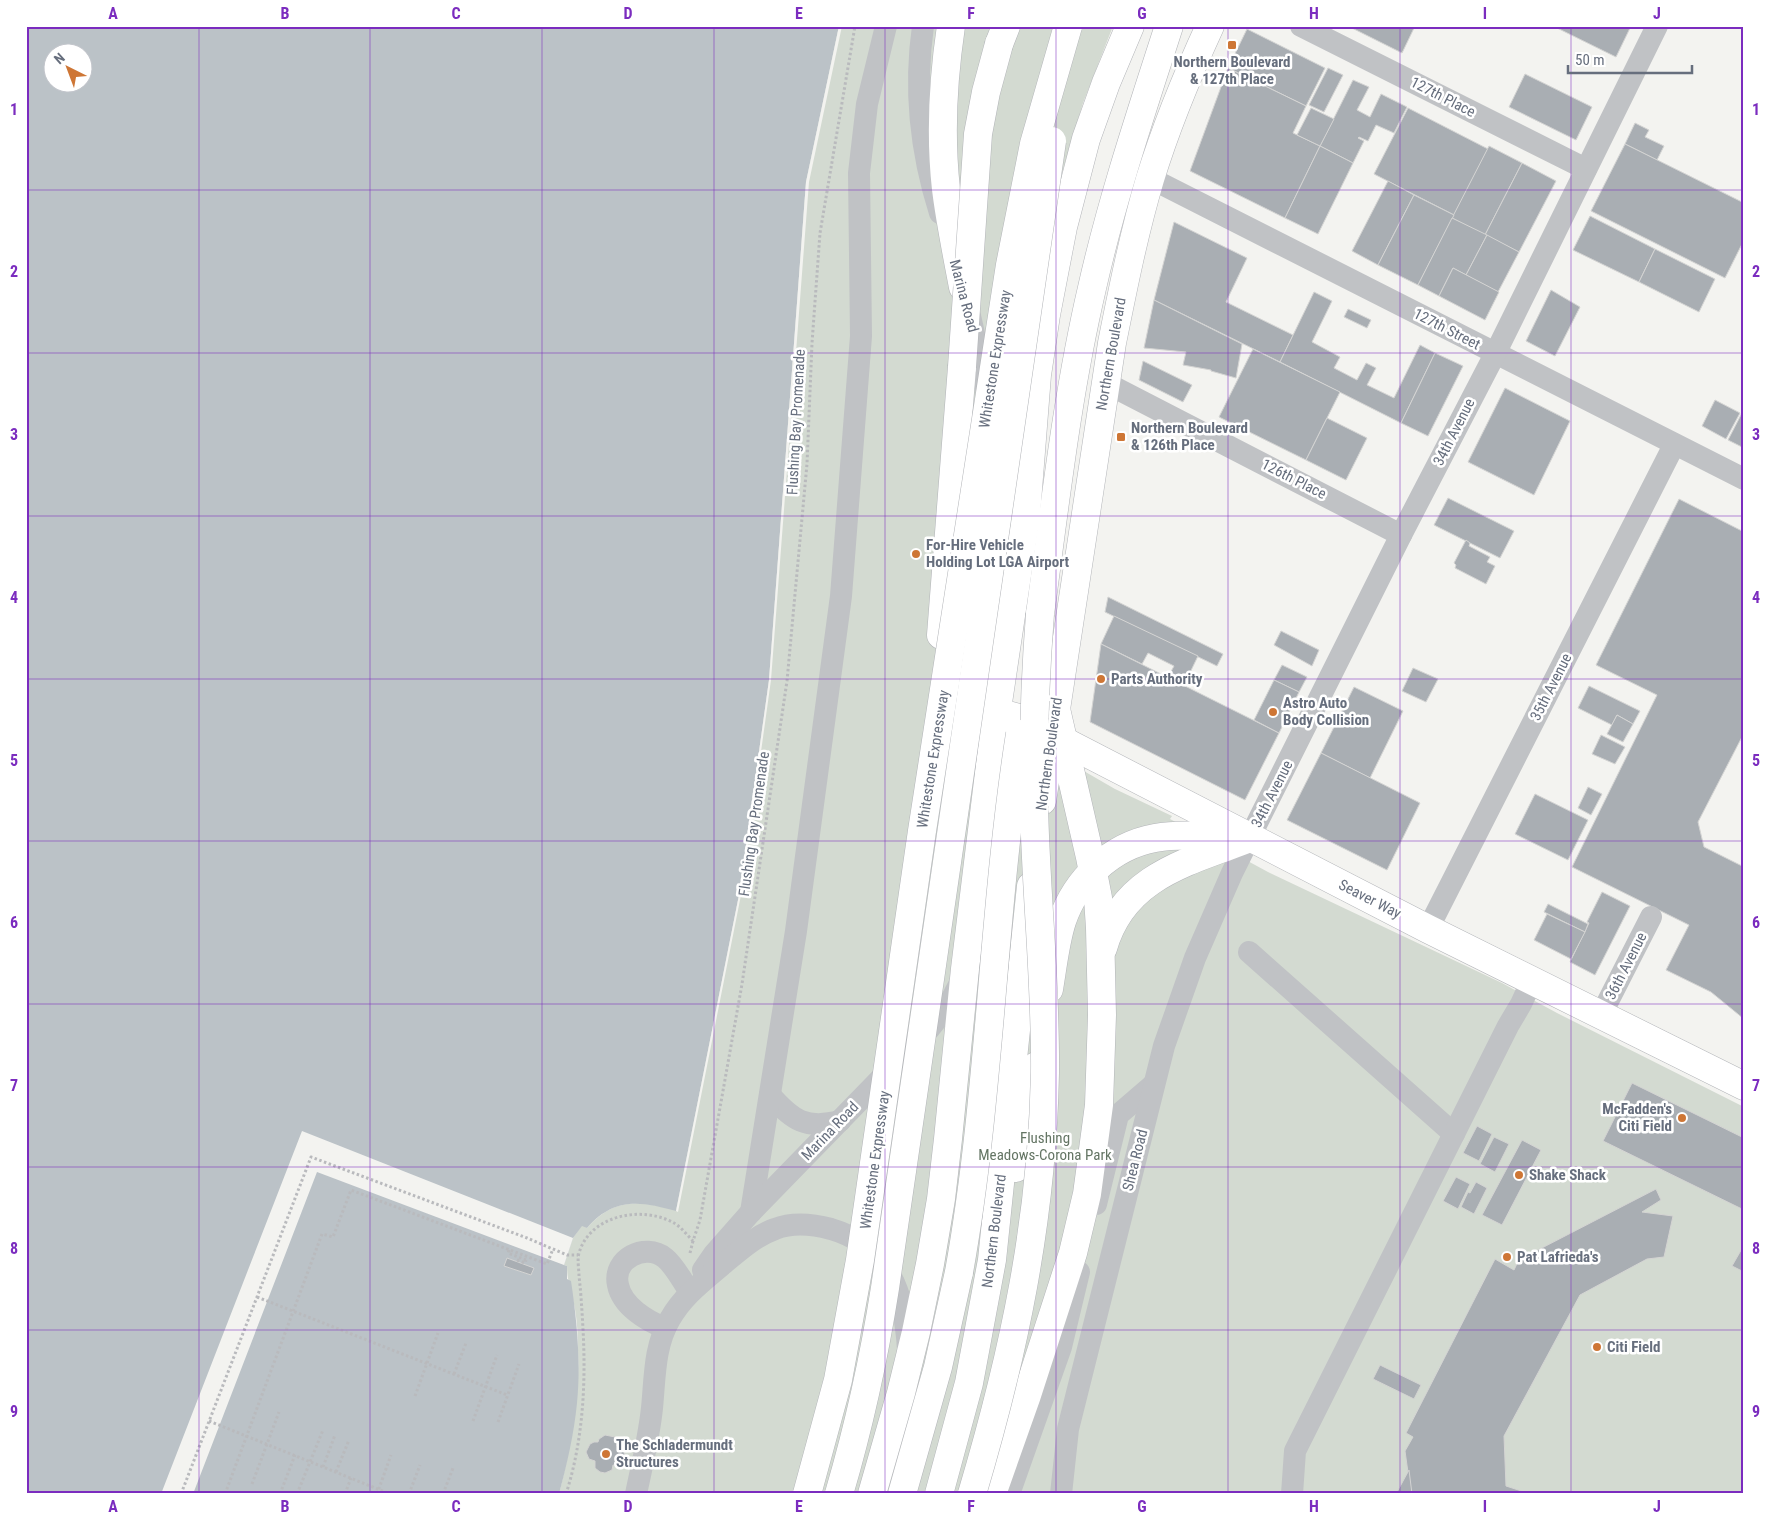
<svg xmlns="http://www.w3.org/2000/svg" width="1770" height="1520" font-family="'Roboto Condensed',sans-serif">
	<rect width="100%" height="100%" fill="#f3f3f0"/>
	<path fill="#d3dad1" d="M839,26H1113L1083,103L1058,186L985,714L1115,789L1172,816L1170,819L1268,872L1502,983L1557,1013L1744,1107V1494H559C571,1446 580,1399 578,1350C578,1335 577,1318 574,1304C571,1290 567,1280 567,1266L564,1265L573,1238L582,1225L587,1228C614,1197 640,1201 676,1210L739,895L769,680L806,182Z"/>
	<path fill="#bbc2c7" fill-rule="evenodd" d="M26,26H839L806,182L769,680L739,895L676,1211C640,1201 614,1197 587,1228L582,1226L573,1238L564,1265L567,1266V1279L571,1281C577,1321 581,1363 577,1403C574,1434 567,1464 559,1494H26ZM52,52H82V82H52Z"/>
	<g fill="#f3f3f0">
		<polygon points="839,26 842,26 809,182 771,680 741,895 678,1212 676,1211 739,895 769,680 806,182"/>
		<polygon points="302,1131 573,1238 564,1265 317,1172 193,1494 161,1494"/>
	</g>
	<g fill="#a9aeb3" stroke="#d4d4d3">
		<polygon points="1348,26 1415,26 1402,53"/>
		<polygon points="1553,26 1631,26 1616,57"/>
		<polygon points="1247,29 1325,68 1306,106 1228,68"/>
		<polygon points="1228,68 1306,106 1293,133 1320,146 1285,218 1190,171"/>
		<polygon points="1328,68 1343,75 1324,112 1309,105"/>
		<polygon points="1525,74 1592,107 1576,140 1509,107"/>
		<polygon points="1353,80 1369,87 1357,110 1370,117 1381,94 1407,107 1394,133 1376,125 1368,141 1359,137 1358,138 1364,141 1353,163 1320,146"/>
		<polygon points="1311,108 1334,119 1320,146 1297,135"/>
		<polygon points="1408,108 1488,149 1454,215 1374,174"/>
		<polygon points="1635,123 1649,130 1645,137 1664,146 1657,160 1625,144"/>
		<polygon points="1625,144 1744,203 1744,240 1725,278 1591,211"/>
		<polygon points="1320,146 1353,163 1318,234 1285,218"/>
		<polygon points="1489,146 1522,163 1485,235 1452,218"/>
		<polygon points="1522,163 1556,181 1519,252 1485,235"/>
		<polygon points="1388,181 1414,195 1378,265 1352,251"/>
		<polygon points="1414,195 1454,215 1418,285 1378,265"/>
		<polygon points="1590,216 1655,249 1639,282 1573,250"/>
		<polygon points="1452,218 1487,235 1466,275 1453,268 1439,296 1418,285"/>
		<polygon points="1174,222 1247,258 1226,302 1293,335 1280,362 1154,300"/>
		<polygon points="1487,235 1519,252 1498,292 1466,275"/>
		<polygon points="1655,249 1715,279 1699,312 1639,282"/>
		<polygon points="1453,268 1499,292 1485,320 1439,296"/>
		<polygon points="1551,290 1580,307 1555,356 1526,341"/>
		<polygon points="1314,292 1332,301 1312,342 1340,357 1334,368 1357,380 1366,363 1376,368 1367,385 1394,398 1420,345 1435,353 1401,423 1280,362"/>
		<polygon points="1154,300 1242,344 1236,378 1211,371 1211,370 1183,365 1186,352 1144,348"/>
		<polygon points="1348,309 1371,320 1367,328 1344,317"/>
		<polygon points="1253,349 1340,392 1306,460 1219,417"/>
		<polygon points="1435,353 1463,366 1428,436 1401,423"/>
		<polygon points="1143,361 1192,385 1183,402 1139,380"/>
		<polygon points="1505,388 1570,421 1534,495 1468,462"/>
		<polygon points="1715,400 1740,413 1726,439 1702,426"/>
		<polygon points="1744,409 1744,448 1728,440"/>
		<polygon points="1327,418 1367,438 1346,480 1306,460"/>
		<polygon points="1448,498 1514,531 1500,558 1434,525"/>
		<polygon points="1679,499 1744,532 1744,733 1698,822 1704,847 1744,867 1744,1019 1711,992 1666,970 1689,925 1572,867 1657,695 1596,665"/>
		<polygon points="1466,540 1470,543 1469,546 1490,557 1487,562 1495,566 1486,584 1455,568 1456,565 1454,563"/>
		<polygon points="1108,597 1223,654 1217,666 1105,612"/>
		<polygon points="1114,616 1198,656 1184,685 1168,677 1174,666 1148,653 1142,664 1101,644"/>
		<polygon points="1281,631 1319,650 1312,666 1274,645"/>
		<polygon points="1101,644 1279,733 1245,800 1090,722"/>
		<polygon points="1282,665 1307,677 1299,692 1274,680"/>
		<polygon points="1413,668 1438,679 1426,702 1402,691"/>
		<polygon points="1274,680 1299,692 1279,733 1254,720"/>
		<polygon points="1589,686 1640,711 1633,724 1617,715 1612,725 1578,708"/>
		<polygon points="1354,687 1403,711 1370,778 1321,753"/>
		<polygon points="1617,715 1633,724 1623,742 1607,734"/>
		<polygon points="1601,735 1625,747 1615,764 1592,754"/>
		<polygon points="1321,753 1420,803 1387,870 1287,820"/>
		<polygon points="1588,787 1602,794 1591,815 1578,808"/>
		<polygon points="1535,794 1588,820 1568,860 1515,834"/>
		<polygon points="1602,892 1630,906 1595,975 1570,962 1589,923 1587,922"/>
		<polygon points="1548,904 1588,924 1585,932 1544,912"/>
		<polygon points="1547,914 1585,932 1571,959 1534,940"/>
		<polygon points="1632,1083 1744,1138 1744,1210 1603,1141"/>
		<polygon points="1477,1126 1492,1134 1479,1161 1463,1153"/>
		<polygon points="1494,1137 1509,1144 1495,1172 1480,1164"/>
		<polygon points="1522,1140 1541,1150 1502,1225 1482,1215"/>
		<polygon points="1456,1177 1470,1184 1458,1209 1443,1201"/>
		<polygon points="1476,1182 1487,1188 1474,1214 1461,1207 1468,1192 1470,1193"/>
		<polygon points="1656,1189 1661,1200 1642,1212 1673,1216 1664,1257 1647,1259 1580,1295 1504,1436 1506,1486 1531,1494 1411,1494 1405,1451 1413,1437 1406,1433 1495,1259 1514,1270 1521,1255 1538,1262 1536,1251"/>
		<polygon points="1744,1245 1744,1272 1732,1266"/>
		<polygon points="507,1258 534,1268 531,1275 504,1266"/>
		<polygon points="1380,1365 1421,1385 1414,1399 1373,1379"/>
		<polygon points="605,1435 615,1437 617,1442 617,1446 622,1448 625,1455 622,1462 618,1465 613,1465 612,1470 605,1473 600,1472 595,1468 595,1461 589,1459 586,1452 590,1444 594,1442 598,1442 599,1439"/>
		<polygon points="1409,1470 1412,1494 1396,1494"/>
	</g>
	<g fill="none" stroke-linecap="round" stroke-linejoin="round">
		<defs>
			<g id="major">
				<polyline points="996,716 1004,714 1019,718 1428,929 1744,1086"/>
				<path d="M1042,801L1112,343C1123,288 1134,233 1150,179C1166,127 1187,76 1210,26"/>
				<path d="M1049,989C1053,966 1055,943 1062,921C1076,880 1111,846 1155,838C1183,833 1214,837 1242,838"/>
				<polyline points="1016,1168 1036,1066"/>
				<polyline points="872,1494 901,1393 916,1332 930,1264 941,1199 948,1139 965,969 996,716 1026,515 1037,375 1046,315 1063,227 1086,139 1106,83 1130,26"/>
				<polyline points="939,1494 969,1383 992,1260 1031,886"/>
			</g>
			<g id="highway">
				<path d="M951,26C943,80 940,135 946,189C950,222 957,255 963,287"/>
				<polyline points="999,44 1006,26"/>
				<path d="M1040,614C1055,505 1067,395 1092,288C1112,199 1141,113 1169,26"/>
				<polyline points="941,635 962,367"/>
				<path d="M1103,948C1123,876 1188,862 1250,838"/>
				<polyline points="902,1494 938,1367 959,1272"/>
				<polyline points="992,1494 1027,1395 1073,1253 1087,1194 1099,1105 1102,1015 1100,928 1098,898 1090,857 1056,709"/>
			</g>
		</defs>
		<use href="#major" stroke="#b3b5b9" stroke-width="29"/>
		<use href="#highway" stroke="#b2b4b8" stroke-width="29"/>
		<g stroke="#b9babd" stroke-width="3" stroke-dasharray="2.5 2.5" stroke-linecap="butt">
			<polyline points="509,1250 508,1253 526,1260"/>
			<polyline points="690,1253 693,1241"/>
			<polyline points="517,1260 525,1263 526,1260"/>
			<polyline points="257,1297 507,1395"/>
			<polyline points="454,1374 466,1343"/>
			<polyline points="415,1396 438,1333"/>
			<polyline points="209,1421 390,1494"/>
			<polyline points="473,1421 497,1355"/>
			<polyline points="498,1422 519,1364"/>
			<polyline points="323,1467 335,1435"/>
			<polyline points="336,1472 349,1440"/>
			<polyline points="252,1484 279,1412"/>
			<polyline points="181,1494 311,1157 527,1238 567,1255 578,1255"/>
			<polyline points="225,1494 322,1234 333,1237 351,1190 547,1264 553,1249"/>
			<polyline points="280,1494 295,1455"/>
			<polyline points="297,1494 323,1430"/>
			<polyline points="345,1494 351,1478"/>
			<polyline points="377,1494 391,1455"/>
			<polyline points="409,1494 420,1465"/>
			<polyline points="443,1494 453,1468"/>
			<path d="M566,1494C583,1441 586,1384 583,1329C582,1311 581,1293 579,1276C579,1269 577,1260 579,1253C590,1215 642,1205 674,1223C681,1227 687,1235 693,1241L700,1220L742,984L787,681L807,464L812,343L820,233L855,26"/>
		</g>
		<g stroke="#c0c2c5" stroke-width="22">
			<path d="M923,26C914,89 921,153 940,213"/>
			<polyline points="1301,26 1586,169"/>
			<polyline points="1150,178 1744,479"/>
			<polyline points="970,316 987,392"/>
			<polyline points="1106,383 1401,535"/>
			<polyline points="1428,929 1674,445"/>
			<polyline points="1249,952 1454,1134"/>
			<polyline points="1601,1015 1651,917"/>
			<path d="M770,1095C792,1120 806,1130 840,1121"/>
			<polyline points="1096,1204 1118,1115 1154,1084"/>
			<polyline points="751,1212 796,931 841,596 861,336 859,173 867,104 886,26"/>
			<polyline points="703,1270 714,1254 751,1212 930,1028 949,1004 962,979"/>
			<path d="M665,1328C647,1321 622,1306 618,1285C612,1259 645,1242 665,1258C675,1266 682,1281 690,1292"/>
			<path d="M636,1494C642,1465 649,1437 652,1408C655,1378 654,1346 670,1319C683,1296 702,1282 722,1265C738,1252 755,1236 775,1229C793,1222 812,1224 831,1229C889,1246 905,1294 908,1350"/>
			<polyline points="1009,1494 1061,1347 1079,1272"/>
			<polyline points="1061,1494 1068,1429 1164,1046 1195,958 1232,873 1401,535 1495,354 1657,26"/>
			<polyline points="1292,1494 1295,1451 1508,1026 1521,1004 1532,980"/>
		</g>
		<use href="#major" stroke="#fff" stroke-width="28"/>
		<use href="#highway" stroke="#fff" stroke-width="28"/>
		<defs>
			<g id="highway-bridge">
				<polyline points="962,367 978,134 986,92 999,44"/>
				<path d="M959,1272C991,1094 992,912 1020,734"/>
				<polyline points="807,1494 838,1380 860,1260 922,831 1010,265 1034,144 1068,26"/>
				<path d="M839,1494C859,1426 874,1358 885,1288L1052,141"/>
				<path d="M972,1494C1014,1353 1042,1221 1045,1073C1046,984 1036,895 1034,806C1033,742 1035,678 1040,614"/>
			</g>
		</defs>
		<use href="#highway-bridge" stroke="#b2b4b8" stroke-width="29" stroke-linecap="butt"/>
		<use href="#highway-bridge" stroke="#fff" stroke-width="28"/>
	</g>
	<path fill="none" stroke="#7b2cbf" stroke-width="1" stroke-opacity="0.55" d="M199,26V1494M370,26V1494M542,26V1494M714,26V1494M885,26V1494M1056,26V1494M1228,26V1494M1400,26V1494M1571,26V1494M26,190H1744M26,353H1744M26,516H1744M26,679H1744M26,841H1744M26,1004H1744M26,1167H1744M26,1330H1744"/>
	<g fill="#ce7635" stroke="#fff" stroke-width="2">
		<rect x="1227" y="40" width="10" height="10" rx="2.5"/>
		<rect x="1116" y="432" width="10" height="10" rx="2.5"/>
		<circle cx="916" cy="554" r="5"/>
		<circle cx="1101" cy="679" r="5"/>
		<circle cx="1273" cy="712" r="5"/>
		<circle cx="1682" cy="1118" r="5"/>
		<circle cx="1519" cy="1175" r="5"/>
		<circle cx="1507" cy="1257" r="5"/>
		<circle cx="1597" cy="1347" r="5"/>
		<circle cx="606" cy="1454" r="5"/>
	</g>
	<g text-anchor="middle" stroke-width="5" stroke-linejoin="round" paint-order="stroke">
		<g font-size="15" font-weight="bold" fill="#666e7d" stroke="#fff" text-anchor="start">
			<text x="1232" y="67" text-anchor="middle">Northern Boulevard<tspan x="1232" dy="17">&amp; 127th Place</tspan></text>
			<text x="1131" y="433">Northern Boulevard<tspan x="1131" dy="17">&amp; 126th Place</tspan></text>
			<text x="926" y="550">For-Hire Vehicle<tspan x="926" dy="17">Holding Lot LGA Airport</tspan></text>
			<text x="1111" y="684">Parts Authority</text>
			<text x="1283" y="708">Astro Auto<tspan x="1283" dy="17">Body Collision</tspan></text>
			<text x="1672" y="1114" text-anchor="end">McFadden's<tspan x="1672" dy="17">Citi Field</tspan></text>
			<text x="1529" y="1180">Shake Shack</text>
			<text x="1517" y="1262">Pat Lafrieda's</text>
			<text x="1607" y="1352">Citi Field</text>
			<text x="616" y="1450">The Schladermundt<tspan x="616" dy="17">Structures</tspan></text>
		</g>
		<g font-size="15" fill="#666e7d" stroke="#fff">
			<text transform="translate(1443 97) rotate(27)" y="5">127th Place</text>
			<text transform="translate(964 296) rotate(75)" y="5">Marina Road</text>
			<text transform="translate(1447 329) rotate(27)" y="5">127th Street</text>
			<text transform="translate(1111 354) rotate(-80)" y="5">Northern Boulevard</text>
			<text transform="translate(995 359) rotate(-81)" y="5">Whitestone Expressway</text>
			<text transform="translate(796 422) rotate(-87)" y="5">Flushing Bay Promenade</text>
			<text transform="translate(1454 432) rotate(-63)" y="5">34th Avenue</text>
			<text transform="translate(1294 479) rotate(27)" y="5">126th Place</text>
			<text transform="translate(1551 687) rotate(-63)" y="5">35th Avenue</text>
			<text transform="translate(1049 754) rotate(-82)" y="5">Northern Boulevard</text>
			<text transform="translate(933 759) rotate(-81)" y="5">Whitestone Expressway</text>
			<text transform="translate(1272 794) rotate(-63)" y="5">34th Avenue</text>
			<text transform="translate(754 824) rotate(-82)" y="5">Flushing Bay Promenade</text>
			<text transform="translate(1370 899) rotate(27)" y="5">Seaver Way</text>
			<text transform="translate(1626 966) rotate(-63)" y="5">36th Avenue</text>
			<text transform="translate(830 1131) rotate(-46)" y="5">Marina Road</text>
			<text transform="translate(875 1160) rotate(-82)" y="5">Whitestone Expressway</text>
			<text transform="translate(1135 1160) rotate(-76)" y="5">Shea Road</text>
			<text transform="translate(994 1231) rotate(-83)" y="5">Northern Boulevard</text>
		</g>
		<g font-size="15" fill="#647564" stroke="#fff">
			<text x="1045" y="1143">Flushing<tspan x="1045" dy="17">Meadows-Corona Park</tspan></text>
		</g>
	</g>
	<rect width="1770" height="1520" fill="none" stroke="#ffffff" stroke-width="55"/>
	<g transform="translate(68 68) rotate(318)"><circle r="24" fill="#ffffff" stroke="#c2c5cb"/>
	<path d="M0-4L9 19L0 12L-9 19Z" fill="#ce7635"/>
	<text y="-8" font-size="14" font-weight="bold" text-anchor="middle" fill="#666e7d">N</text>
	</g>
	<path d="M1568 65v8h124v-8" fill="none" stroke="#666e7d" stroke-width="2.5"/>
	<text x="1575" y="65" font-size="15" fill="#666e7d" stroke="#ffffff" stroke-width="4" paint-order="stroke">50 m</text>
	<rect x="28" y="28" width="1714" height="1464" fill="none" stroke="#7b2cbf" stroke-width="2"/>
	<g font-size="16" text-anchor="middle" font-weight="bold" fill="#7b2cbf">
		<text x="113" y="19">A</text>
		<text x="285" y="19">B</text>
		<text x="456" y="19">C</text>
		<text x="628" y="19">D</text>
		<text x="799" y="19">E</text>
		<text x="971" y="19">F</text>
		<text x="1142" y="19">G</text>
		<text x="1314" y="19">H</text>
		<text x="1485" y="19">I</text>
		<text x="1657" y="19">J</text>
		<text x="14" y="115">1</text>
		<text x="1756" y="115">1</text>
		<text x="14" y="277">2</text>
		<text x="1756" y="277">2</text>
		<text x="14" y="440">3</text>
		<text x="1756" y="440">3</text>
		<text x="14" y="603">4</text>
		<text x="1756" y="603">4</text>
		<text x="14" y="766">5</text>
		<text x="1756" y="766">5</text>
		<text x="14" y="928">6</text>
		<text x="1756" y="928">6</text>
		<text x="14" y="1091">7</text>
		<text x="1756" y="1091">7</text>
		<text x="14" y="1254">8</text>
		<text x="1756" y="1254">8</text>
		<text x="14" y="1417">9</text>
		<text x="1756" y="1417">9</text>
		<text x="113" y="1512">A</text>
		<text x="285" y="1512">B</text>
		<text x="456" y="1512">C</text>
		<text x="628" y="1512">D</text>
		<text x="799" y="1512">E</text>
		<text x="971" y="1512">F</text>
		<text x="1142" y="1512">G</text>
		<text x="1314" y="1512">H</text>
		<text x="1485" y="1512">I</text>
		<text x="1657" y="1512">J</text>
	</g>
</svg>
